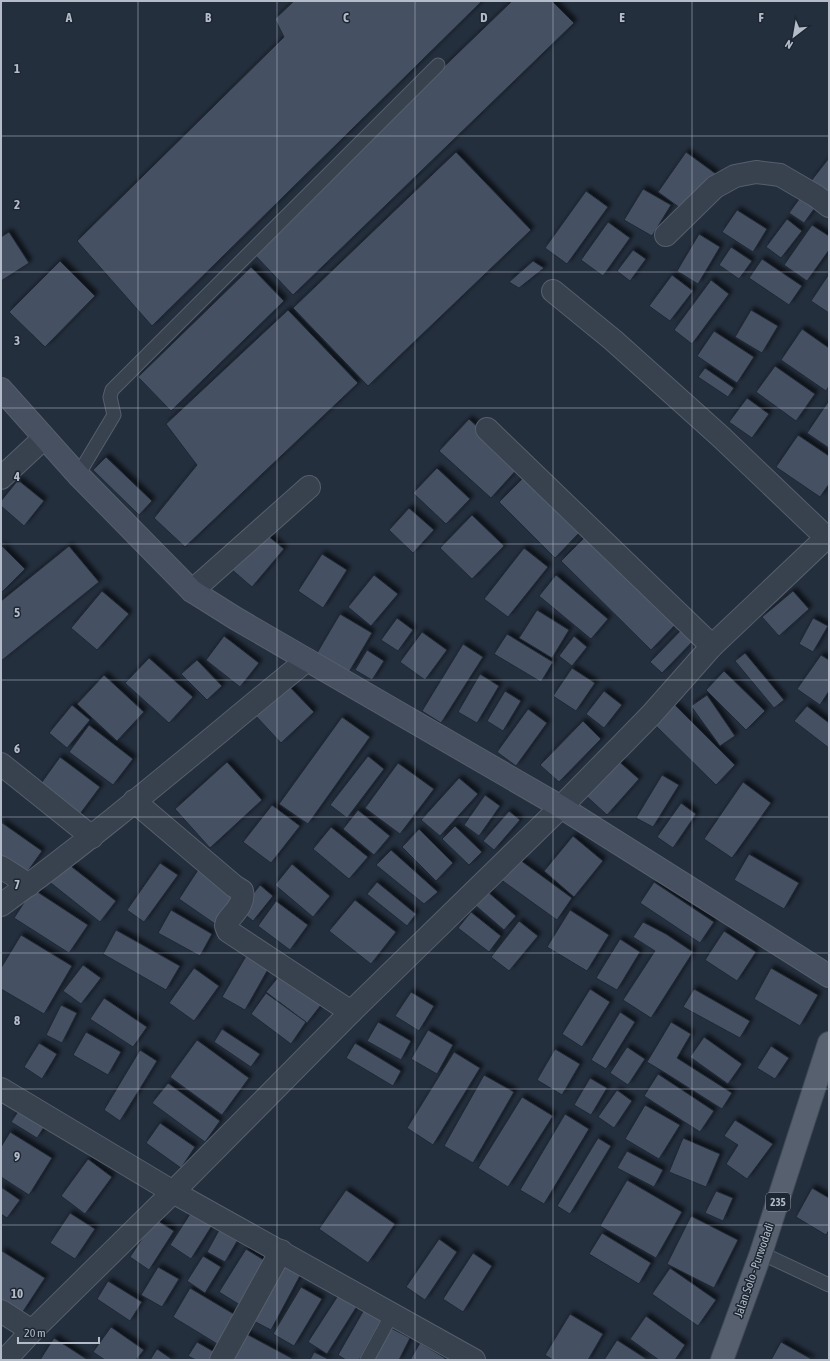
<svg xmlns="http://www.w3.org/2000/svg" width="830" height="1361" font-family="'Asap Condensed',sans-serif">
	<defs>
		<filter id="shadow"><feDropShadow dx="3.5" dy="-3.5" stdDeviation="2" flood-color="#0009"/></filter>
	</defs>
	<rect width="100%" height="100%" fill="#242f3e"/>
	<g fill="#455162" stroke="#1f2835" filter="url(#shadow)">
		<polygon points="294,1 482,1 152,326 77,241 284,37 275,19"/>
		<polygon points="512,1 552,1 574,23 293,295 252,252"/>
		<polygon points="456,152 531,230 368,386 293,308"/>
		<polygon points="686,152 716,174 687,213 658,192"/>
		<polygon points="829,158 829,195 811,181"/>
		<polygon points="643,189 671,205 652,236 624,220"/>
		<polygon points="586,191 608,207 567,264 545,248"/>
		<polygon points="802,195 817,205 804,223 789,213"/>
		<polygon points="737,210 767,229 753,252 722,232"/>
		<polygon points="787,219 802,231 781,258 766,247"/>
		<polygon points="608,222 630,238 603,276 581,260"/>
		<polygon points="812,225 829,236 829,250 807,281 784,265"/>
		<polygon points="9,232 29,263 1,281 1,237"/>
		<polygon points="699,234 720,247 698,284 677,271"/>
		<polygon points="731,247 752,261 739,279 719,265"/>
		<polygon points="633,250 646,259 630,281 617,271"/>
		<polygon points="762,259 802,286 789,305 749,278"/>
		<polygon points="60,261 95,296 45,347 9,312"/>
		<polygon points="533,261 544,268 519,288 509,282"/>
		<polygon points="251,267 284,301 171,411 138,377"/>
		<polygon points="829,274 829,313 811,301"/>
		<polygon points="672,275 693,291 670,321 649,306"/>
		<polygon points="711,280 729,294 692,344 674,330"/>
		<polygon points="288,310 358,383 185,547 154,518 197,465 166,424"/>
		<polygon points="751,310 778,326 762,353 735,337"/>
		<polygon points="802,329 829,348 829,386 826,391 781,360"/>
		<polygon points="714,331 754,357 737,383 697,356"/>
		<polygon points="775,366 815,394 796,421 756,392"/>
		<polygon points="705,368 734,388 728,397 698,377"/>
		<polygon points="747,398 769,414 752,438 729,422"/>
		<polygon points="828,402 829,403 829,448 807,433"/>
		<polygon points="469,419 520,466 491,498 439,451"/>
		<polygon points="798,435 829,456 829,484 820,497 776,467"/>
		<polygon points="106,457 152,501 139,515 93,470"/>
		<polygon points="437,468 470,499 446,524 413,493"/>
		<polygon points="525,476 581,531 555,558 499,502"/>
		<polygon points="18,480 44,501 24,526 1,506 1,501"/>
		<polygon points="409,508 434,530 413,553 389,530"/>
		<polygon points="472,515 504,546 472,579 440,548"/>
		<polygon points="262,531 284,549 252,587 230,568"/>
		<polygon points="588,534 678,622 651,650 561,561"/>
		<polygon points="1,545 25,569 1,593"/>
		<polygon points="69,546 99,582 1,661 1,601"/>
		<polygon points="524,548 548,567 508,617 484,599"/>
		<polygon points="322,554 347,570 323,608 298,591"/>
		<polygon points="374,575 398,594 371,626 348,607"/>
		<polygon points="556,575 608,619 591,639 539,596"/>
		<polygon points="102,591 129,614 97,650 71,628"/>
		<polygon points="793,591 809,609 779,636 762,617"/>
		<polygon points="537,610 569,630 552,658 519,638"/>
		<polygon points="340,614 372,633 349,672 317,653"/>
		<polygon points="397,618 413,630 398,651 381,640"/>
		<polygon points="813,618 828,626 813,652 799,644"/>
		<polygon points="686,625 698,636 662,673 650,662"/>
		<polygon points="422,632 447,650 425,680 400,662"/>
		<polygon points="507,634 553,662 541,682 494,654"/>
		<polygon points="224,636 259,663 240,687 206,660"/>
		<polygon points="574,636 587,647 572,666 559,656"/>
		<polygon points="463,644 483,657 441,723 422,711"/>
		<polygon points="367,650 384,661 372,680 355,670"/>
		<polygon points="745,653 784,700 774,708 735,661"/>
		<polygon points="821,655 829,660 829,691 820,705 797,689"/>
		<polygon points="149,658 193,697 169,723 125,683"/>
		<polygon points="197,660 222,686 207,700 181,674"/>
		<polygon points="572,668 595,683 576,711 553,696"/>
		<polygon points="724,671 765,711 746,730 706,690"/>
		<polygon points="480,674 499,686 477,723 458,712"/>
		<polygon points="104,675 144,712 117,741 77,704"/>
		<polygon points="287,684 314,712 281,743 255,715"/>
		<polygon points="505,691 521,701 503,731 487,721"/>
		<polygon points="604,691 622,705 604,728 586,714"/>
		<polygon points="707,695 735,736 720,746 691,706"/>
		<polygon points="674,704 735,765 716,785 654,724"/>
		<polygon points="72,705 90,720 67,748 49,733"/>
		<polygon points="807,706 829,723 829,748 794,721"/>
		<polygon points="528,709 547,723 516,766 497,752"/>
		<polygon points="342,717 370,737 308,824 279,804"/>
		<polygon points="583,721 601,739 559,782 540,765"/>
		<polygon points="89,725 133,759 113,785 69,752"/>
		<polygon points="368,756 384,769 347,818 330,805"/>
		<polygon points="60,757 100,787 77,818 37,789"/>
		<polygon points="614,757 639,779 607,815 583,793"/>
		<polygon points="227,762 262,800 210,848 175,809"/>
		<polygon points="398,763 434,789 400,834 365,808"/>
		<polygon points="662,775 679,785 653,827 636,818"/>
		<polygon points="459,778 478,794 440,836 421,820"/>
		<polygon points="743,782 771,803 732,858 704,839"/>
		<polygon points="485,795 500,806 479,836 464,825"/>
		<polygon points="681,803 696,814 673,848 657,837"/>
		<polygon points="272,805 300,826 271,863 243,842"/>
		<polygon points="358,810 390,836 374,855 343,829"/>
		<polygon points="509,811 520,820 494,850 483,841"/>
		<polygon points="1,822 42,851 25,875 1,858"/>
		<polygon points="455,826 482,852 469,865 442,839"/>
		<polygon points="331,827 368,857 349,879 313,849"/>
		<polygon points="419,829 453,863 436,881 402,847"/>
		<polygon points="573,836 603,861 574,897 544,871"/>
		<polygon points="391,850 438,892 424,904 376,865"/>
		<polygon points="749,854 799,883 784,909 734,880"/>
		<polygon points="516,857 572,898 557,920 500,879"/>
		<polygon points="63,860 116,901 100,922 47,880"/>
		<polygon points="160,863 178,875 144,922 127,910"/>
		<polygon points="292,864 330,896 313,917 275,885"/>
		<polygon points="198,870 238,897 218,926 179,899"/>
		<polygon points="377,882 416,914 407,926 367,894"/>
		<polygon points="654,882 714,922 700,943 640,903"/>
		<polygon points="260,885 273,896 253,921 240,911"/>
		<polygon points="33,889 88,925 69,953 14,918"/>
		<polygon points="488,892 516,916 504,930 476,906"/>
		<polygon points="355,900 396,932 371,964 329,931"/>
		<polygon points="276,901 308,925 290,950 258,926"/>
		<polygon points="171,910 212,934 200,956 158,933"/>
		<polygon points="570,910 609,935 587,971 547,947"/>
		<polygon points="471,912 501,936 489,952 458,928"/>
		<polygon points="519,921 538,936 509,971 491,957"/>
		<polygon points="643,922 666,934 693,952 651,1018 623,1000 655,951 633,937"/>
		<polygon points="116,930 180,966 166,990 103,954"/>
		<polygon points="724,931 756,952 737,981 705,960"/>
		<polygon points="21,935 72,966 44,1014 1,989 1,968"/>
		<polygon points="620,939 640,952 617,990 596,978"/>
		<polygon points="249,951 271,964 245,1010 222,997"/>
		<polygon points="83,965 101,978 81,1004 63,991"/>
		<polygon points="194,968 219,986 194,1021 169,1003"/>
		<polygon points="771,968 818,995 800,1026 754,999"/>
		<polygon points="284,970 324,1001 307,1023 266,992"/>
		<polygon points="590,989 610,1002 582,1047 562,1034"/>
		<polygon points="694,989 750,1021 740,1038 683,1007"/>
		<polygon points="411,992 434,1006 419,1031 395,1016"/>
		<polygon points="266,993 306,1022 291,1044 251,1014"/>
		<polygon points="104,998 147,1027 133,1047 90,1019"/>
		<polygon points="61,1005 77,1013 62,1043 46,1035"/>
		<polygon points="620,1012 635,1022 606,1069 591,1060"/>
		<polygon points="378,1022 411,1041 401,1060 367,1041"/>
		<polygon points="671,1022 691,1034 677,1058 732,1093 722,1109 667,1074 647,1062"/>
		<polygon points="222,1029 260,1054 251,1067 214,1042"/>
		<polygon points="428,1030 453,1045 437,1074 411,1059"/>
		<polygon points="86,1032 121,1052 108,1075 73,1055"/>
		<polygon points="704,1037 742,1064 728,1084 690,1057"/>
		<polygon points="197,1040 249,1078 222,1115 170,1077"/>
		<polygon points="39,1043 57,1054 42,1079 24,1067"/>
		<polygon points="355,1043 401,1071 393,1086 346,1058"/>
		<polygon points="771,1046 789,1058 775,1079 757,1068"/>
		<polygon points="627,1047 645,1059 628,1085 610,1073"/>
		<polygon points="555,1049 580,1064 562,1095 537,1080"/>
		<polygon points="140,1050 157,1061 120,1121 104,1110"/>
		<polygon points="454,1052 480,1068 433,1145 407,1128"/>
		<polygon points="658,1074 714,1111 700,1132 644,1096"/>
		<polygon points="484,1075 514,1092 473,1163 444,1146"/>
		<polygon points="590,1078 607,1088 591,1115 574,1105"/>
		<polygon points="168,1083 220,1121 205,1142 152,1103"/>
		<polygon points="617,1090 632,1101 614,1128 598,1117"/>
		<polygon points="522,1097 553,1116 508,1187 478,1168"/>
		<polygon points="23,1104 48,1121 37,1138 11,1122"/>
		<polygon points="645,1105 680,1125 659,1159 625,1139"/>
		<polygon points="565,1114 589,1129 544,1204 520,1190"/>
		<polygon points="735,1120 773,1144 747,1179 726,1164 738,1145 724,1136"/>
		<polygon points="160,1123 195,1147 181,1168 146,1143"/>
		<polygon points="10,1132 52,1158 29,1195 1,1177 1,1147"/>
		<polygon points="598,1138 611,1146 570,1214 557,1206"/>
		<polygon points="683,1138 720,1154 706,1187 669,1172"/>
		<polygon points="627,1151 663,1170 654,1187 617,1168"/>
		<polygon points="88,1159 112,1177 85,1214 61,1196"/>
		<polygon points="627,1180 682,1212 656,1258 600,1226"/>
		<polygon points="1,1187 20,1200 7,1218 1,1214"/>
		<polygon points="812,1188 829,1198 829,1230 826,1235 796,1217"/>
		<polygon points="346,1190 395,1224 368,1263 319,1229"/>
		<polygon points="716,1191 733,1198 723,1221 705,1213"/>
		<polygon points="192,1211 213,1224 191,1259 170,1245"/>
		<polygon points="70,1213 95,1229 75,1259 50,1243"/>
		<polygon points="691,1216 738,1240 714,1288 667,1264"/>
		<polygon points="155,1219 174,1231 149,1270 130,1257"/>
		<polygon points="224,1221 243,1231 225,1262 207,1252"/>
		<polygon points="602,1233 651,1263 639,1284 589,1254"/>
		<polygon points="439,1239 457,1252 425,1300 406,1287"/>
		<polygon points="246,1249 267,1262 240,1305 219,1292"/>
		<polygon points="2,1251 45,1278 22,1313 1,1300 1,1253"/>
		<polygon points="473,1253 492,1266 463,1312 443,1299"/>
		<polygon points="203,1256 221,1267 205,1293 187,1281"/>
		<polygon points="280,1260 302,1272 271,1330 248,1318"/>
		<polygon points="158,1267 179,1279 162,1307 141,1295"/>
		<polygon points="670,1268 716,1300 698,1326 652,1294"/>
		<polygon points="108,1281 142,1302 130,1321 97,1299"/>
		<polygon points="301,1287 322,1299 294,1346 273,1334"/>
		<polygon points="190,1288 237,1316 219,1345 173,1317"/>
		<polygon points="341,1291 359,1303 327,1354 308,1342"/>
		<polygon points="365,1308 382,1318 359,1360 346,1360 338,1355"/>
		<polygon points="570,1314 603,1334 588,1360 553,1360 545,1355"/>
		<polygon points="646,1316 685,1345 675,1360 659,1360 630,1339"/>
		<polygon points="111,1327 144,1350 136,1360 105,1360 93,1352"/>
		<polygon points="391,1328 410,1338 399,1360 374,1360"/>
		<polygon points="239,1330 295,1360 223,1360"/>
		<polygon points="54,1338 88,1360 40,1360"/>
		<polygon points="617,1340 648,1360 604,1360"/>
		<polygon points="197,1342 216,1353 212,1360 196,1360 188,1356"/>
		<polygon points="781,1342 813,1360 771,1360"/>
		<polygon points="420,1343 445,1358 444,1360 410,1360"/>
		<polygon points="157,1349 173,1360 150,1360"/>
		<polygon points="314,1352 330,1360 310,1360"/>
	</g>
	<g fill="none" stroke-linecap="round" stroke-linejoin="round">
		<defs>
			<g id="lane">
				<polyline points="78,475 114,415 110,397 112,390 438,65"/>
				<polyline points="761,1253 829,1285"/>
				<polyline points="367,1360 392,1314"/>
			</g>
			<g id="street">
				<polyline points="666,235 715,187 735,176 756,172 780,175 816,196 829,206"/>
				<polyline points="553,291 613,340 721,437 829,540"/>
				<polyline points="487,429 712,646"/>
				<polyline points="1,478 44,438"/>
				<polyline points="192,591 309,487"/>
				<polyline points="1,764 92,837"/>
				<path d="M134,801L234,886L242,891C245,904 234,912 227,922L226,926L228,931L351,1012"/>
				<polyline points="1,867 29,885"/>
				<path d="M1,905C107,828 206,742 307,660"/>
				<polyline points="1,1089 173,1192 474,1360"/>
				<polyline points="1,1311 32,1331"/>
				<polyline points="5,1360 32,1331 173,1192 351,1012 561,807 651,715 712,646 826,538"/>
				<polyline points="221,1360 281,1251"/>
			</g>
			<polyline id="secondary" points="1,389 78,475 192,591 235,618 561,807 829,976"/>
			<polyline id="primary" points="722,1360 761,1253 829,1043"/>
		</defs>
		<use href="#lane" stroke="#565f6c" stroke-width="15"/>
		<use href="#street" stroke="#565f6c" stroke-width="24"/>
		<use href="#secondary" stroke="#565f6c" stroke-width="24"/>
		<use href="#primary" stroke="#414a57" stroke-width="24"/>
		<use href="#lane" stroke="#38414e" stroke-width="13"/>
		<use href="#street" stroke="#38414e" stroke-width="22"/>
		<use href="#secondary" stroke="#465061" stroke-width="22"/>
		<use href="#primary" stroke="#56606e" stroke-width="22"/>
	</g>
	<path fill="none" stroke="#b4bcc9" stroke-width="1" stroke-opacity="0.55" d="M138,1V1360M277,1V1360M415,1V1360M553,1V1360M692,1V1360M1,136H829M1,272H829M1,408H829M1,544H829M1,680H829M1,817H829M1,953H829M1,1089H829M1,1225H829"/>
	<g text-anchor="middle" stroke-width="3" stroke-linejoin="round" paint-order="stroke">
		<rect fill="#1d2633" stroke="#878f9c" stroke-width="1" x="766" y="1193" width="24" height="18" rx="3"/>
		<g font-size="11" font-weight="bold" fill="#b4bcc9">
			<text x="778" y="1206">235</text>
		</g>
		<g font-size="12" fill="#b4bcc9" stroke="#1d2633">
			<text transform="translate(754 1270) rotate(-71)" y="4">Jalan Solo - Purwodadi</text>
		</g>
	</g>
	<g font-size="13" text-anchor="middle" font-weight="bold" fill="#b4bcc9" stroke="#1d2633" stroke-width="3" stroke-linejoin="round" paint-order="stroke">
		<text x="69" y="22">A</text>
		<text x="208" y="22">B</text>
		<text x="346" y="22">C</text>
		<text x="484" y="22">D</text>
		<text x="622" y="22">E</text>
		<text x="761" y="22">F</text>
		<text x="17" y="73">1</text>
		<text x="17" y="209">2</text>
		<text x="17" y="345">3</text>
		<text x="17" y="481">4</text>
		<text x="17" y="617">5</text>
		<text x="17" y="753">6</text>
		<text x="17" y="889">7</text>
		<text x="17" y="1025">8</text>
		<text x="17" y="1161">9</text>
		<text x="17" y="1298">10</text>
	</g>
	<rect width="830" height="1361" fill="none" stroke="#b4bcc9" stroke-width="4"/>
	<g transform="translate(794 36) rotate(211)" stroke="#1d2633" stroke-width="3" paint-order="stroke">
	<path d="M0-3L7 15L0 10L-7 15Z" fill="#b4bcc9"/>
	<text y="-6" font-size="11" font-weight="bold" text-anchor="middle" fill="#b4bcc9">N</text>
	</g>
	<path d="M18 1337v6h81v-6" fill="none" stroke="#b4bcc9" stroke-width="2"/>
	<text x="24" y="1337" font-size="12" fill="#b4bcc9" stroke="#1d2633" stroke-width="3" paint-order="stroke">20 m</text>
</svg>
